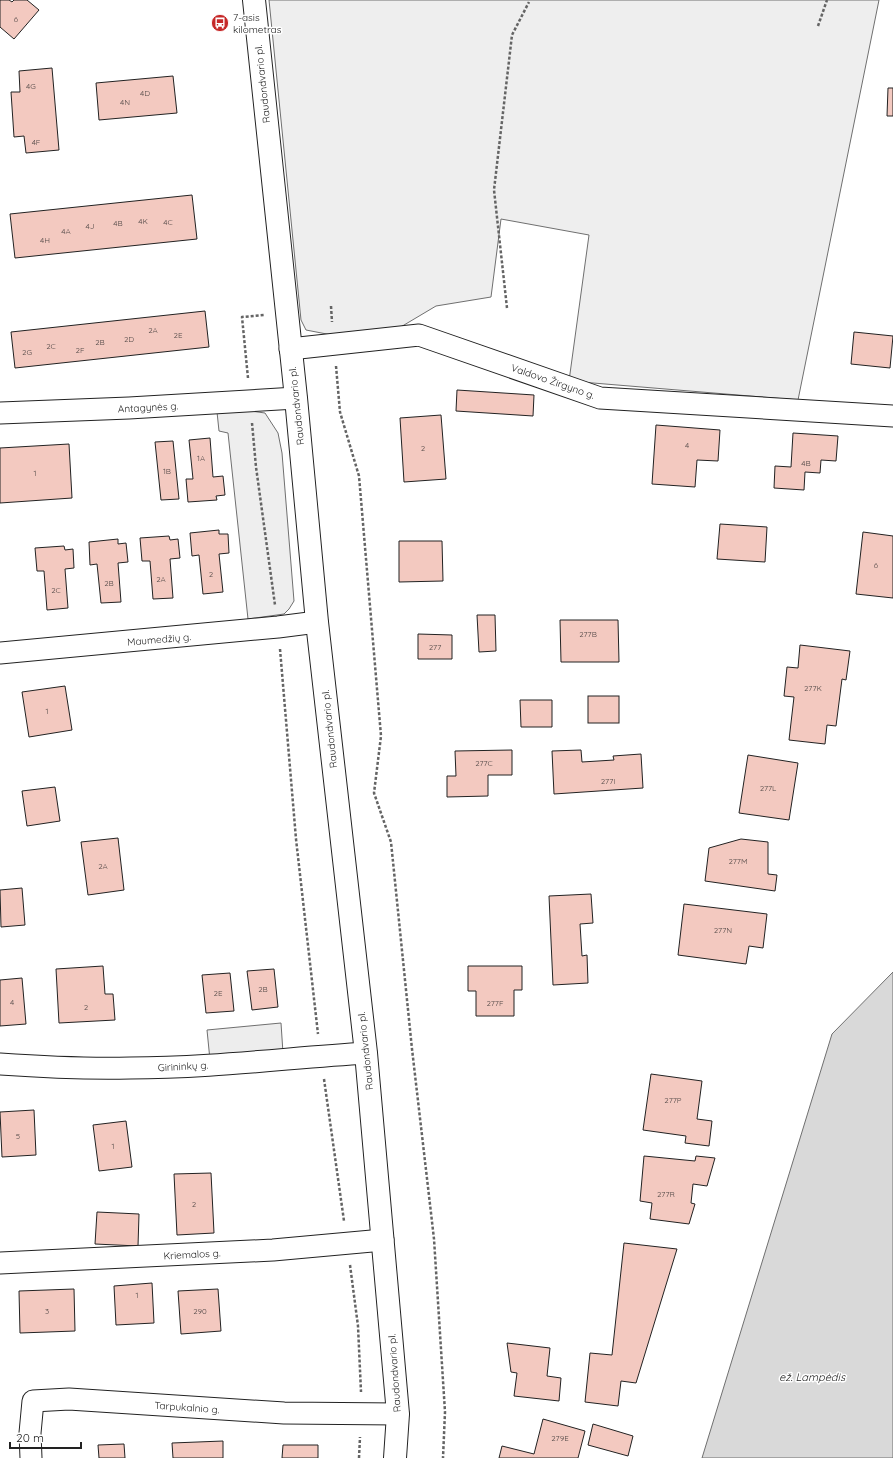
<svg xmlns="http://www.w3.org/2000/svg" width="893" height="1458" font-family="Quicksand,sans-serif">
	<rect width="100%" height="100%" fill="#fff"/>
	<g fill="#eee" stroke="#6f6f6f">
		<polygon points="269,0 879,0 798,400 569,381 589,235 501,219 491,297 436,306 399,328 337,336 306,330 301,320"/>
		<polygon points="243,410 265,413 278,433 282,453 294,601 289,609 284,614 248,619 228,433 219,431 217,412"/>
	</g>
	<polygon fill="#ededed" stroke="#6f6f6f" points="281,1023 283,1053 210,1060 207,1030"/>
	<polygon fill="#d9d9d9" stroke="#6f6f6f" points="893,972 893,1458 702,1458 832,1034"/>
	<g fill="#f3c9c0" stroke="#222">
		<polygon points="0,0 9,0 12,2 14,0 27,0 39,10 14,39 0,27"/>
		<polygon points="52,68 59,150 26,153 24,136 14,137 11,92 20,92 19,71"/>
		<polygon points="173,76 177,113 99,120 96,83"/>
		<polygon points="888,88 893,88 893,116 887,116"/>
		<polygon points="192,195 197,239 15,258 10,214"/>
		<polygon points="205,311 209,347 15,368 11,332"/>
		<polygon points="854,332 893,336 890,368 851,364"/>
		<polygon points="457,390 534,395 533,416 456,411"/>
		<polygon points="441,415 446,479 404,482 400,418"/>
		<polygon points="656,425 720,430 718,461 697,460 695,487 652,484"/>
		<polygon points="793,433 838,436 836,461 821,460 820,473 805,472 804,490 774,488 775,466 791,467"/>
		<polygon points="210,438 213,477 223,476 225,495 216,496 217,500 188,502 186,479 193,479 189,440"/>
		<polygon points="173,441 179,499 161,500 155,442"/>
		<polygon points="69,444 72,498 0,503 0,448"/>
		<polygon points="720,524 767,527 765,562 717,559"/>
		<polygon points="219,530 219,534 228,534 229,553 219,554 223,592 203,594 199,555 192,556 190,533"/>
		<polygon points="863,532 893,536 893,598 856,594"/>
		<polygon points="169,536 170,540 178,539 180,558 170,559 173,598 153,599 150,561 142,561 140,538"/>
		<polygon points="118,539 118,544 126,543 128,562 118,563 121,602 101,603 97,564 90,565 89,542"/>
		<polygon points="399,541 442,541 443,581 399,582"/>
		<polygon points="64,546 65,550 73,549 74,568 65,569 68,608 47,610 44,571 37,571 35,548"/>
		<polygon points="477,615 495,615 496,651 479,652"/>
		<polygon points="560,620 618,620 619,662 561,662"/>
		<polygon points="418,634 452,635 452,659 418,659"/>
		<polygon points="800,645 850,651 846,680 842,679 836,726 827,725 825,744 789,740 794,697 784,696 787,667 798,668"/>
		<polygon points="65,686 72,730 29,737 22,692"/>
		<rect x="588" y="696" width="31" height="27"/>
		<polygon points="520,700 552,700 552,727 521,727"/>
		<polygon points="512,750 512,775 488,775 488,796 447,797 447,776 456,776 455,751"/>
		<polygon points="581,750 582,762 614,760 613,756 641,754 643,788 554,794 552,751"/>
		<polygon points="748,755 798,763 789,820 739,813"/>
		<polygon points="55,787 60,821 27,826 22,791"/>
		<polygon points="118,838 124,890 88,895 81,842"/>
		<polygon points="741,839 768,842 768,874 777,875 775,891 705,881 709,848"/>
		<polygon points="22,888 25,925 1,927 0,890"/>
		<polygon points="591,894 593,923 580,924 582,956 587,955 588,983 553,985 549,896"/>
		<polygon points="684,904 767,914 763,948 749,946 746,964 678,955"/>
		<polygon points="103,966 105,994 113,994 115,1020 59,1023 56,969"/>
		<polygon points="468,966 522,966 522,990 514,990 514,1016 476,1016 476,991 468,991"/>
		<polygon points="274,969 278,1007 252,1010 247,971"/>
		<polygon points="230,973 234,1011 206,1013 202,975"/>
		<polygon points="22,978 26,1024 0,1026 0,980"/>
		<polygon points="651,1074 702,1081 697,1119 712,1121 709,1146 685,1143 686,1136 643,1130"/>
		<polygon points="34,1110 36,1155 2,1157 0,1112"/>
		<polygon points="126,1121 132,1167 99,1171 93,1125"/>
		<polygon points="644,1156 695,1161 696,1156 715,1158 707,1186 693,1184 691,1203 695,1204 689,1224 650,1219 652,1203 640,1201"/>
		<polygon points="211,1173 214,1233 177,1235 174,1174"/>
		<polygon points="97,1212 139,1214 138,1246 95,1244"/>
		<polygon points="624,1243 677,1249 636,1383 621,1381 618,1406 585,1402 590,1353 612,1355"/>
		<polygon points="152,1283 154,1323 116,1325 114,1286"/>
		<polygon points="74,1289 75,1331 20,1333 19,1291"/>
		<polygon points="218,1289 221,1331 181,1334 178,1291"/>
		<polygon points="507,1343 550,1348 547,1376 561,1378 559,1401 514,1396 517,1373 511,1372"/>
		<polygon points="543,1419 585,1431 578,1458 499,1458 502,1446 534,1454"/>
		<polygon points="593,1424 633,1436 628,1456 588,1445"/>
		<polygon points="223,1441 223,1458 173,1458 172,1443"/>
		<polygon points="124,1444 125,1458 99,1458 98,1445"/>
		<polygon points="283,1445 318,1445 318,1458 282,1458"/>
	</g>
	<g fill="none" stroke-linecap="round" stroke-linejoin="round">
		<defs>
			<g id="minor">
				<polyline points="290,349 419,335 600,398 893,416"/>
				<polyline points="0,413 129,408 296,398"/>
				<polyline points="0,653 278,627 317,622"/>
				<path d="M0,1064C43,1067 87,1069 130,1068C209,1068 287,1058 366,1053"/>
				<polyline points="0,1263 273,1250 383,1240"/>
				<polyline points="31,1458 30,1433 33,1401 69,1399 284,1413 398,1414"/>
			</g>
			<polyline id="primary" points="254,0 296,398 317,622 366,1053 398,1414 395,1458"/>
		</defs>
		<use href="#minor" stroke="#222" stroke-width="23"/>
		<use href="#primary" stroke="#222" stroke-width="24"/>
		<g stroke="#646464" stroke-width="2.5" stroke-dasharray="3 2" stroke-linecap="butt">
			<polyline points="818,26 827,0"/>
			<polyline points="331,306 332,322"/>
			<polyline points="507,308 494,190 512,35 529,2"/>
			<polyline points="336,366 340,412 359,476 381,736 374,793 391,842 412,1049 434,1239 445,1412 443,1458"/>
			<polyline points="248,378 242,317 264,315"/>
			<polyline points="252,423 256,467 275,605"/>
			<polyline points="280,649 296,839 318,1034"/>
			<polyline points="324,1079 344,1221"/>
			<polyline points="350,1265 358,1326 361,1392"/>
			<polyline points="359,1458 360,1437"/>
		</g>
		<use href="#minor" stroke="#fff" stroke-width="21"/>
		<use href="#primary" stroke="#fff" stroke-width="22"/>
	</g>
	<defs>
		<symbol id="bus-disc" viewBox="-11 -11 22 22"><circle r="9.5" fill="#c62828" stroke="#fff"/><path d="M-5-6H5V4H4V6H2V4H-2V6H-4V4H-5ZM-3.5-4V0h7V-4ZM-3.5 1.2v1.5H-2V1.2ZM2 1.2v1.5H3.5V1.2Z" fill="#fff"/></symbol>
	</defs>
	<g fill-rule="evenodd">
		<use href="#bus-disc" x="210" y="13" width="20" height="20"/>
	</g>
	<g text-anchor="middle" stroke-width="3" stroke-linejoin="round" paint-order="stroke">
		<g font-size="8" fill="#564c4a">
			<text x="16" y="22">6</text>
			<text x="31" y="89">4G</text>
			<text x="145" y="96">4D</text>
			<text x="125" y="105">4N</text>
			<text x="36" y="145">4F</text>
			<text x="143" y="224">4K</text>
			<text x="168" y="225">4C</text>
			<text x="118" y="226">4B</text>
			<text x="90" y="229">4J</text>
			<text x="66" y="234">4A</text>
			<text x="45" y="243">4H</text>
			<text x="153" y="333">2A</text>
			<text x="178" y="338">2E</text>
			<text x="129" y="342">2D</text>
			<text x="100" y="345">2B</text>
			<text x="51" y="349">2C</text>
			<text x="80" y="353">2F</text>
			<text x="27" y="355">2G</text>
			<text x="687" y="448">4</text>
			<text x="423" y="451">2</text>
			<text x="201" y="461">1A</text>
			<text x="806" y="466">4B</text>
			<text x="167" y="474">1B</text>
			<text x="35" y="476">1</text>
			<text x="876" y="568">6</text>
			<text x="211" y="577">2</text>
			<text x="161" y="582">2A</text>
			<text x="109" y="586">2B</text>
			<text x="56" y="593">2C</text>
			<text x="588" y="637">277B</text>
			<text x="435" y="650">277</text>
			<text x="813" y="691">277K</text>
			<text x="47" y="714">1</text>
			<text x="484" y="766">277C</text>
			<text x="608" y="784">277I</text>
			<text x="768" y="791">277L</text>
			<text x="738" y="864">277M</text>
			<text x="103" y="869">2A</text>
			<text x="723" y="933">277N</text>
			<text x="263" y="992">2B</text>
			<text x="218" y="996">2E</text>
			<text x="12" y="1005">4</text>
			<text x="495" y="1006">277F</text>
			<text x="86" y="1010">2</text>
			<text x="673" y="1103">277P</text>
			<text x="18" y="1139">5</text>
			<text x="113" y="1149">1</text>
			<text x="666" y="1197">277R</text>
			<text x="194" y="1207">2</text>
			<text x="137" y="1298">1</text>
			<text x="47" y="1314">3</text>
			<text x="200" y="1314">290</text>
			<text x="560" y="1441">279E</text>
		</g>
		<g font-size="10" fill="#222" stroke="#fff" text-anchor="start">
			<text x="233" y="21">7-asis<tspan x="233" dy="12">kilometras</tspan></text>
		</g>
		<g font-size="10" fill="#222" stroke="#fff">
			<text transform="translate(262 84) rotate(-96)" y="4">Raudondvario pl.</text>
			<text transform="translate(553 381) rotate(19)" y="4">Valdovo Žirgyno g.</text>
			<text transform="translate(296 406) rotate(-96)" y="4">Raudondvario pl.</text>
			<text transform="translate(148 407) rotate(-3)" y="4">Antagynės g.</text>
			<text transform="translate(159 639) rotate(-5)" y="4">Maumedžių g.</text>
			<text transform="translate(329 729) rotate(-96)" y="4">Raudondvario pl.</text>
			<text transform="translate(365 1051) rotate(-96)" y="4">Raudondvario pl.</text>
			<text transform="translate(183 1066) rotate(-3)" y="4">Girininkų g.</text>
			<text transform="translate(192 1254) rotate(-3)" y="4">Kriemalos g.</text>
			<text transform="translate(394 1373) rotate(-94)" y="4">Raudondvario pl.</text>
			<text transform="translate(187 1407) rotate(4)" y="4">Tarpukalnio g.</text>
		</g>
		<g font-size="11" font-style="italic" fill="#222" stroke="#fff">
			<text x="812" y="1381">ež. Lampėdis</text>
		</g>
	</g>
	<path d="M10 1442v6h71v-6" fill="none" stroke="#222222" stroke-width="2"/>
	<text x="16" y="1442" font-size="12" fill="#222222" stroke="#ffffff" stroke-width="3" paint-order="stroke">20 m</text>
</svg>
